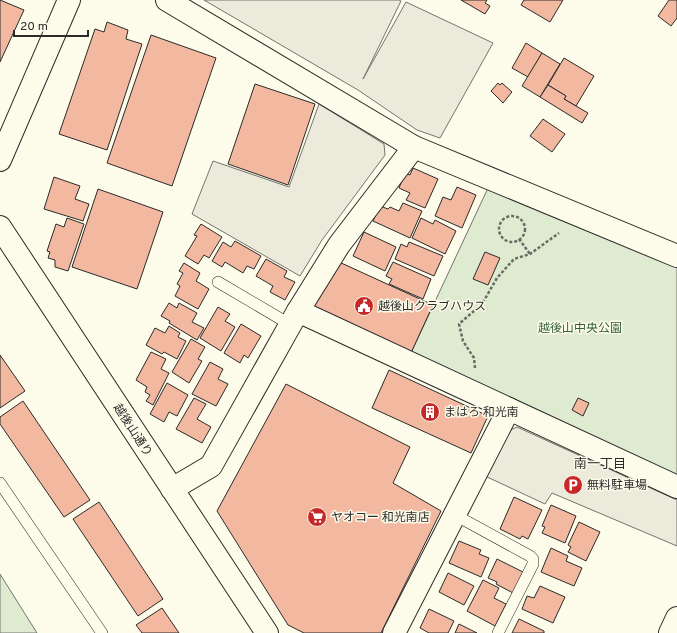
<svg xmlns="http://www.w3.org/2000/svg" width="677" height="633" font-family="Overpass,'Noto Sans JP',sans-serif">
	<rect width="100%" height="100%" fill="#fdfbea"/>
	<g fill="#deebd1" stroke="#74746e">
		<polygon points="488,188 677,266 677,477 410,355"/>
		<polygon points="0,574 37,633 0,633"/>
	</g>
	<g fill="#eceadb" stroke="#74746e">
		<polygon points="204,0 399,0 401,1 363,79 406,2 493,43 440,138 417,130 358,90"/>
		<polygon points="319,104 384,144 385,155 322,240 300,276 192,214 213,161 289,187"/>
		<polygon points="517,427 677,500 677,546 552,493 545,504 485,476 508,431"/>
	</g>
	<g fill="#f2b8a0" stroke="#2b2b2b">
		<polygon points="0,0 24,10 0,62"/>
		<polygon points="461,0 487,0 485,3 490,6 485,14"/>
		<polygon points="524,0 563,0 550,22 521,5"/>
		<polygon points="669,0 677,0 677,18 671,26 658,16"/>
		<polygon points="107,22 128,30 126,39 142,44 107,150 59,134 95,29 104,32"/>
		<polygon points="151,35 216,58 172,186 107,163"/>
		<polygon points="526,43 542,53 528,77 512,68"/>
		<polygon points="542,53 560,64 540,97 522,86"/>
		<polygon points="564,58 594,76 576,106 564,99 566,96 548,85"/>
		<polygon points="498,83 500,85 502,83 512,92 503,103 491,91"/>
		<polygon points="255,84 315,104 288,185 228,164"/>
		<polygon points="548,85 566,96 564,99 588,113 582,123 540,97"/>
		<polygon points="543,119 565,134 552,152 530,136"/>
		<polygon points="413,168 438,179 425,208 406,200 410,193 399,188 405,173 410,175"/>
		<polygon points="54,177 80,186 75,199 89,204 83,221 44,209"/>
		<polygon points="457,187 476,195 462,228 435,216 443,197 451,200"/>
		<polygon points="98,189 163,212 137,289 72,267"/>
		<polygon points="403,203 422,211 410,238 373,221 380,206 388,209 390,207 399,211"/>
		<polygon points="67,218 84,224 68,271 55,267 55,260 48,258 50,252 47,251 56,224 64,227"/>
		<polygon points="421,218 433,224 435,220 456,231 445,254 412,238"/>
		<polygon points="201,224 222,237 209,258 204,255 198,264 185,256 197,236 194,235"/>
		<polygon points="364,232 396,247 385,271 353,256"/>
		<polygon points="235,241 261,256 254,269 247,266 243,273 225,262 222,267 212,261 223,242 231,247"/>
		<polygon points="409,242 443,256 434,276 395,259 401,244 407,247"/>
		<polygon points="485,252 500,258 488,285 473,279"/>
		<polygon points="266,259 287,271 284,277 295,282 285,300 270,292 273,286 256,276"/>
		<polygon points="339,262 433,305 410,355 315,311 313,305"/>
		<polygon points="393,262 431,279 423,299 389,284 392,279 386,276"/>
		<polygon points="184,263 200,273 196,281 209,289 198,309 175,296 180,286 177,284 183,273 179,271"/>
		<polygon points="169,303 177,308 179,303 197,313 192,322 204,328 197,340 169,323 170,321 161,316"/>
		<polygon points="218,307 230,314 225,321 235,327 221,351 200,338"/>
		<polygon points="241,324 261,336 248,358 244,355 240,363 224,353"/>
		<polygon points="169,326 180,333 178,337 186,341 177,359 164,352 162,354 146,345 155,328 165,333"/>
		<polygon points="191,339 205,347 198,359 202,361 189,383 172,372"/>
		<polygon points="151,352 166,359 161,369 169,373 153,405 146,401 150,395 145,392 147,387 136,380"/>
		<polygon points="0,355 25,391 0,408"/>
		<polygon points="210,362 223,369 218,379 228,384 216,406 192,394"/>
		<polygon points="389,370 488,416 471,453 372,408"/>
		<polygon points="167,383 188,395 177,416 169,412 164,422 150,414"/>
		<polygon points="286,384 410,447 393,483 441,511 381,633 304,633 288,625 217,511"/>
		<polygon points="194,398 206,404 197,419 211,427 202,443 176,429"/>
		<polygon points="578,398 589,403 583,416 572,410"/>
		<polygon points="23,401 90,500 64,517 0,424 0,417"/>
		<polygon points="514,497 542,510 528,539 522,536 520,539 500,529"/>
		<polygon points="99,502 163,599 138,616 73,519"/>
		<polygon points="551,505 576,516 565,543 542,533 545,527 542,526"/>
		<polygon points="579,522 600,532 586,561 568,552 571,547 568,545"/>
		<polygon points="459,541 481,550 479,554 489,558 481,577 449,563"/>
		<polygon points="551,548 568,556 566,561 582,568 574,586 541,572"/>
		<polygon points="497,559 523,572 513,593 496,584 497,582 488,578"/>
		<polygon points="448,573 474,586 464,605 439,592"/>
		<polygon points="483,580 499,588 494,598 506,604 495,626 467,611"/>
		<polygon points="540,586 565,597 553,623 522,609 527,596 534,598"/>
		<polygon points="162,608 179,633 142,633 136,625"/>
		<polygon points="429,609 454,621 448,633 429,633 420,628"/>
		<polygon points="519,619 544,631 544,633 512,633"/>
		<polygon points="459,624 477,633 455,633"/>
	</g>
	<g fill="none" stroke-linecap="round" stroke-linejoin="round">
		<defs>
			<g id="service">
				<polyline points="218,282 291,325"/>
				<polyline points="0,483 102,633"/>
				<polyline points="455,515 530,556 533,559 533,564 498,633"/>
			</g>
			<g id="minor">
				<polyline points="167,0 414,147 677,256"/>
				<polyline points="0,160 69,0"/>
				<polyline points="298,311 677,487"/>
				<polyline points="172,489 211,466 298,311 339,245 414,147"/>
				<polyline points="394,633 509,409"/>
				<polyline points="670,633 677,618"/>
			</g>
			<polyline id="tertiary" points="0,227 267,633"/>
		</defs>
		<use href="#service" stroke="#2b2b2b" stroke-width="12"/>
		<use href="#minor" stroke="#2b2b2b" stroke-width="24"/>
		<use href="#tertiary" stroke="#2b2b2b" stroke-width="24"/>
		<g stroke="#6a6964" stroke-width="2.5" stroke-dasharray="3 2" stroke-linecap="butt">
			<circle cx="512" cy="229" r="13"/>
			<polyline points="519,239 530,254"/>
			<polyline points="475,368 474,358 463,341 459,324 482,304 497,278 514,259 530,254 559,233"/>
		</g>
		<use href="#service" stroke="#fdfbea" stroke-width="11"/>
		<use href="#minor" stroke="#fdfbea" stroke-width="22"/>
		<use href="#tertiary" stroke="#fdfbea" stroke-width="22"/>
	</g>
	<defs>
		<symbol id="civic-disc" viewBox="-11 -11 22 22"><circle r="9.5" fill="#c62828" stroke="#fdfbea"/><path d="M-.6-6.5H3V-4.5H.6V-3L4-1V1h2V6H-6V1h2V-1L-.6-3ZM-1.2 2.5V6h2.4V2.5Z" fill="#fff"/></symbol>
		<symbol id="building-disc" viewBox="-11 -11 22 22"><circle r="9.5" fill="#c62828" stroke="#fdfbea"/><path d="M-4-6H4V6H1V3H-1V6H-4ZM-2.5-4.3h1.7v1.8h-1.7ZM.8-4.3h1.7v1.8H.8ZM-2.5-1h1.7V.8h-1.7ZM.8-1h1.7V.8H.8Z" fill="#fff"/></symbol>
		<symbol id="parking-disc" viewBox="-11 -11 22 22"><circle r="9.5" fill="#c62828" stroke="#fdfbea"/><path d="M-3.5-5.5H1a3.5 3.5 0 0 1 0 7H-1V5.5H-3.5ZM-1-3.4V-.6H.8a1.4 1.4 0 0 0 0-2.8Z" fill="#fff"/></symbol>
		<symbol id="supermarket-disc" viewBox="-11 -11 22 22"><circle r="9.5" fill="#c62828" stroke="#fdfbea"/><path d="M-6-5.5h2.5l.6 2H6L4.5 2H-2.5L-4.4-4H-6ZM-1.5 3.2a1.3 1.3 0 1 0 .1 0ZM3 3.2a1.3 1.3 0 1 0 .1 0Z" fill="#fff"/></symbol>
	</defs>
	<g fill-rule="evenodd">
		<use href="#civic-disc" x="353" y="295" width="22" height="22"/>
		<use href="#building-disc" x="419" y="401" width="22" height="22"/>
		<use href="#parking-disc" x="562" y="474" width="22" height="22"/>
		<use href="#supermarket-disc" x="306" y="506" width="22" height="22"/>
	</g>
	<g text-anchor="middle" stroke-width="3" stroke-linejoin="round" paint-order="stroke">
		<g font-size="12" fill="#2b2b2b" stroke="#fdfbea" text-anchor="start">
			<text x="378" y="310">越後山クラブハウス</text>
			<text x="444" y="416">まはろ 和光南</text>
			<text x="587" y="489">無料駐車場</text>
			<text x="331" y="521">ヤオコー 和光南店</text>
		</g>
		<g font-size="12" fill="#34623c" stroke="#fdfbea">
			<text x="580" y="332">越後山中央公園</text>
		</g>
		<g font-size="12" fill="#2b2b2b" stroke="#fdfbea">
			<text transform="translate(133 430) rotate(57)" y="4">越後山通り</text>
		</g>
		<g font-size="13" fill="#2b2b2b" stroke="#fdfbea">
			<text x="600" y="468">南一丁目</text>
		</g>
	</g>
	<path d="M14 30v6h74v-6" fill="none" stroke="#2b2b2b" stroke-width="2"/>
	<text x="20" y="30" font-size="12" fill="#2b2b2b" stroke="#fdfbea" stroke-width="3" paint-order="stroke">20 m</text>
</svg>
